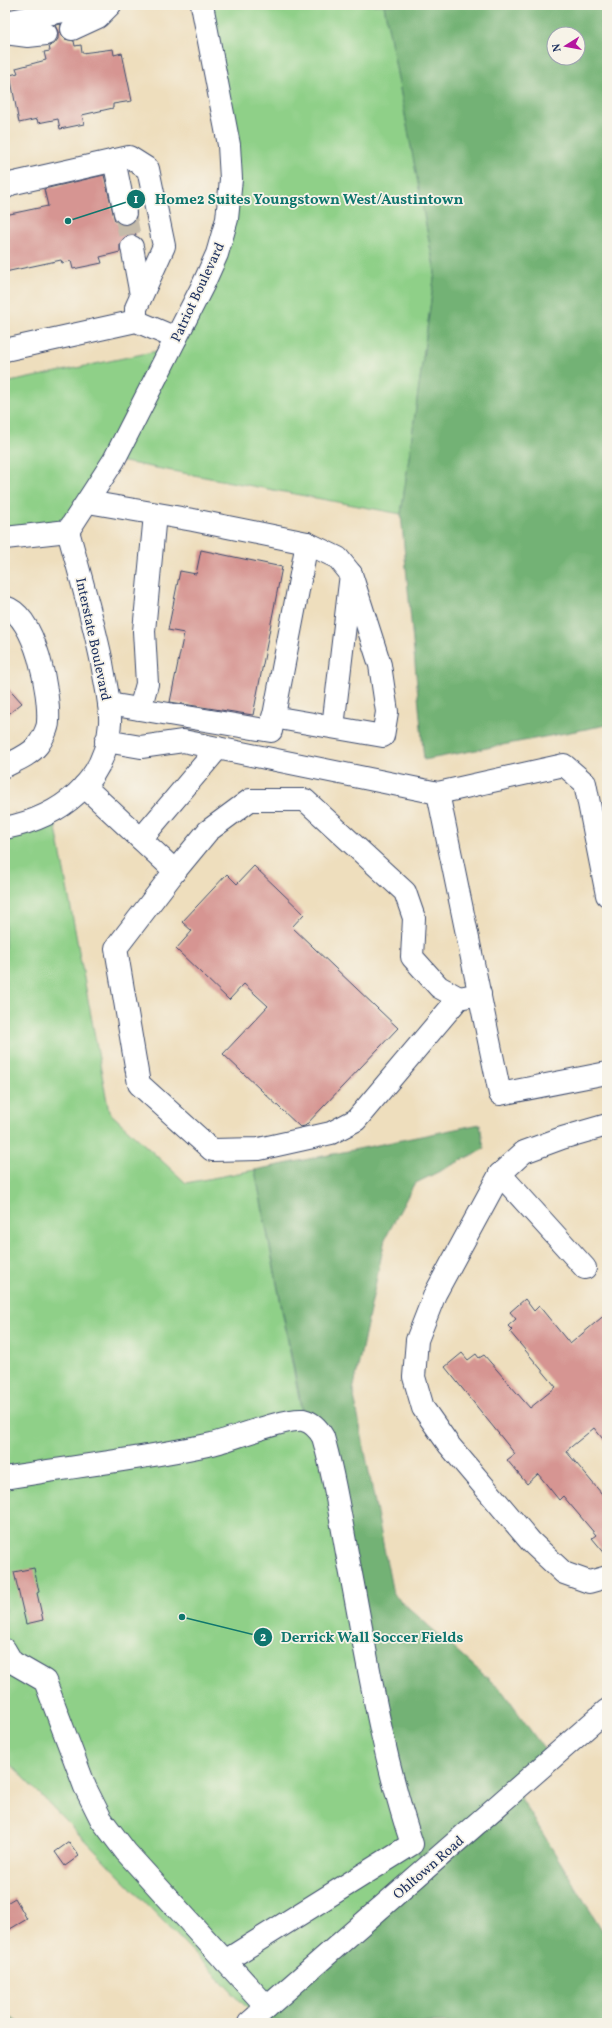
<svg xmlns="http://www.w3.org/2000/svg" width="612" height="2028" font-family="Vollkorn,serif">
	<rect width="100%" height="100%" fill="#f7f3e8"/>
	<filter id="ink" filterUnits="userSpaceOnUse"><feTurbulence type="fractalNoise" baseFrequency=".025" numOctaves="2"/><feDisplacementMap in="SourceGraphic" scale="8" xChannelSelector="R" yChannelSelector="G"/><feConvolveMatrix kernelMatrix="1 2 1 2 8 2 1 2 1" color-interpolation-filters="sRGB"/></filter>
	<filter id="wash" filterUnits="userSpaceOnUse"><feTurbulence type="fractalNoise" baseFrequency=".012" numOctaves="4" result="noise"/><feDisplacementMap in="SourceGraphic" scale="16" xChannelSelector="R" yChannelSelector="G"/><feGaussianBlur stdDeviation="0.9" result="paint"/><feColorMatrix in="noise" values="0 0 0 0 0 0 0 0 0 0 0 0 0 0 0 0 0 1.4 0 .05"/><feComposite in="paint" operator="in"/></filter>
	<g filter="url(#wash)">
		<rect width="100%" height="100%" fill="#eedebd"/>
		<g fill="#8fd088" stroke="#558073">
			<polygon points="202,5 384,5 435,272 401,514 114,460 68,531 5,538 5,383 171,348 227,219"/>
			<polygon points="53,812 109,1112 186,1183 255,1170 303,1420 310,1424 428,1866 256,2017 5,1758 5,828"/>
		</g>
		<g fill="#73b274" stroke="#477069" fill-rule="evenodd">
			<path d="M384,5H607V725L424,760L401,514L435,272ZM554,34H578V58H554Z"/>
			<polygon points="480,1124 484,1149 414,1184 385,1239 353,1391 393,1594 503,1692 551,1759 516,1790 607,1938 607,2023 261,2023 428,1866 412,1844 335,1491 304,1420 255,1170"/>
			<polygon points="5,2012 20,2023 5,2023"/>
		</g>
		<g id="blocks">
			<g fill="#d69592">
				<polygon points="61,24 61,35 65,39 74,41 75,46 81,45 82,53 113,49 114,55 122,53 132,101 113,104 113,108 82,115 84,124 60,129 58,119 38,123 37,119 19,123 10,75 18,73 16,68 46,60 44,52 50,51 49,46 54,44 58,39 58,32 55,25"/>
				<polygon points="104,175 115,221 121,225 127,225 133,223 136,235 129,235 124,238 120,243 120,252 100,257 102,263 73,269 71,261 62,263 61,260 5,272 5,215 48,206 44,189"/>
				<polygon points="201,550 282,567 253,715 170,702 184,633 168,630 180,571 196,574"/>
				<polygon points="5,684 22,703 5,717"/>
				<polygon points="254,866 304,914 292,927 398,1028 305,1126 300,1127 223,1054 268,1006 244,984 229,1000 176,949 192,931 182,922 227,874 237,884"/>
				<polygon points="525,1299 534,1311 539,1306 570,1344 607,1313 607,1444 594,1428 566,1451 607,1500 607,1556 592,1538 596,1535 563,1496 559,1500 538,1474 527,1484 507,1460 515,1454 445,1367 462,1353 468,1360 476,1354 479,1358 484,1355 530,1408 556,1387 510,1332 512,1330 508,1326 516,1319 510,1312"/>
				<polygon points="34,1568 39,1592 37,1593 43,1620 26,1624 14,1572"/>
				<polygon points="69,1842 79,1856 65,1866 55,1852"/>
				<polygon points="15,1898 27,1919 5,1932 5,1904"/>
			</g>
		</g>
	</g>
	<g filter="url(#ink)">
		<use href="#blocks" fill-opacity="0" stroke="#3b496c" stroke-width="1"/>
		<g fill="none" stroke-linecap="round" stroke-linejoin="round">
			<polyline stroke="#c4bbaa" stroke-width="22" stroke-dasharray="22 11" stroke-linecap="butt" points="125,213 132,247"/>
			<defs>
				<g id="minor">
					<polyline points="5,22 96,5"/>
					<polyline points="72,29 98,17 110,5"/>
					<polyline points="5,33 28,36 46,34"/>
					<polyline points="114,160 125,213"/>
					<polyline points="5,188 10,184 129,157 148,169 164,246 136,308 136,321"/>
					<polyline points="132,247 141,295"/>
					<polyline points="5,350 136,321 176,338"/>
					<polyline points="88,502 193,520 307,543 271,731 109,704"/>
					<polyline points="68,531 114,460 203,285 217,254 227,219 231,179 229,145 202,5"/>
					<polyline points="5,538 68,531"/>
					<polyline points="307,543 338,558 351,574 333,727"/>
					<path d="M5,607C36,616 50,694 48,722C48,728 42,740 38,745C30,755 17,760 5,766"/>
					<polyline points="140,709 147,684 144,631 155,514"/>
					<polyline points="273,717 383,736 387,712 380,665 351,574"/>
					<polyline points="106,741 141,747 183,741 438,793 564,765 585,783 607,895"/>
					<polyline points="84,786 175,871 116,948 139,1084 212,1150 259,1149 331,1133 356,1120 459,998 480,994"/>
					<polyline points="438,793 500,1094 607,1073"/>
					<path d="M5,828C60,817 106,783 110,723C111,703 105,683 102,663C93,619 80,575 68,531"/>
					<polyline points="141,839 218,748"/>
					<polyline points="175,871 208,831 250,800 305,800 405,892 414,918 412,957 439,987 459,998"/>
					<polyline points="607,1125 562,1138 524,1152 500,1174 435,1294 417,1340 414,1377 423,1408 449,1445 531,1542 564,1573 589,1582 607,1577"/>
					<polyline points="500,1174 585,1268"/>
					<path d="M5,1478C74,1466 144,1459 212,1444C233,1439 284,1418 303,1420C312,1422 319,1430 323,1437C334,1475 340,1515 347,1553C366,1650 380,1749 412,1844L225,1961"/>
					<polyline points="5,1650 12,1662 45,1681 85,1787 101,1819 126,1852 267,2007"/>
					<polyline points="249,2023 607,1710"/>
				</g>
			</defs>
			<use href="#minor" stroke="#3b496c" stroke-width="24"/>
			<use href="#minor" stroke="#fff" stroke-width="22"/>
		</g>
	</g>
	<g text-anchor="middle" stroke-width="3.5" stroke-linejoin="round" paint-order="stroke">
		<g font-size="14" fill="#1b2f5e" stroke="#f7f3e8">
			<text transform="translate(197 292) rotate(-65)" y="5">Patriot Boulevard</text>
			<text transform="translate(94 639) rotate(78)" y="5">Interstate Boulevard</text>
			<text transform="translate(428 1867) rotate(-41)" y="5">Ohltown Road</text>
		</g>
	</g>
	<path fill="none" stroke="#0f766e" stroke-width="1.5" d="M68 221L136 199M182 1617L263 1637"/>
	<g fill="#0f766e" stroke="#f7f3e8" stroke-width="1.5">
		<circle cx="68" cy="221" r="4"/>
		<circle cx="182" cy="1617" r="4"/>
		<circle cx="136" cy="199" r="10"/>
		<circle cx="263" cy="1637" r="10"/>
	</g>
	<g font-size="12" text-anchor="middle" font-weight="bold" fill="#fff">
		<text x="136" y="203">1</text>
		<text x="263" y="1641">2</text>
	</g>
	<g font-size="15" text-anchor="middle" font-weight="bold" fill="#0f766e" stroke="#f7f3e8" stroke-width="3.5" stroke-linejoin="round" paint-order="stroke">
		<text x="309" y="204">Home2 Suites Youngstown West/Austintown</text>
		<text x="372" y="1642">Derrick Wall Soccer Fields</text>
	</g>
	<rect width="612" height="2028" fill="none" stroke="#f7f3e8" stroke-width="20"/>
	<g transform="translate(566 46) rotate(259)"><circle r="19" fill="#f7f3e8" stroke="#9fa5b1"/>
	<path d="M0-3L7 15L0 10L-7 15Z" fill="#b5179e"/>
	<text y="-6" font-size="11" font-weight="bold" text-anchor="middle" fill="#1b2f5e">N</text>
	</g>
</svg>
